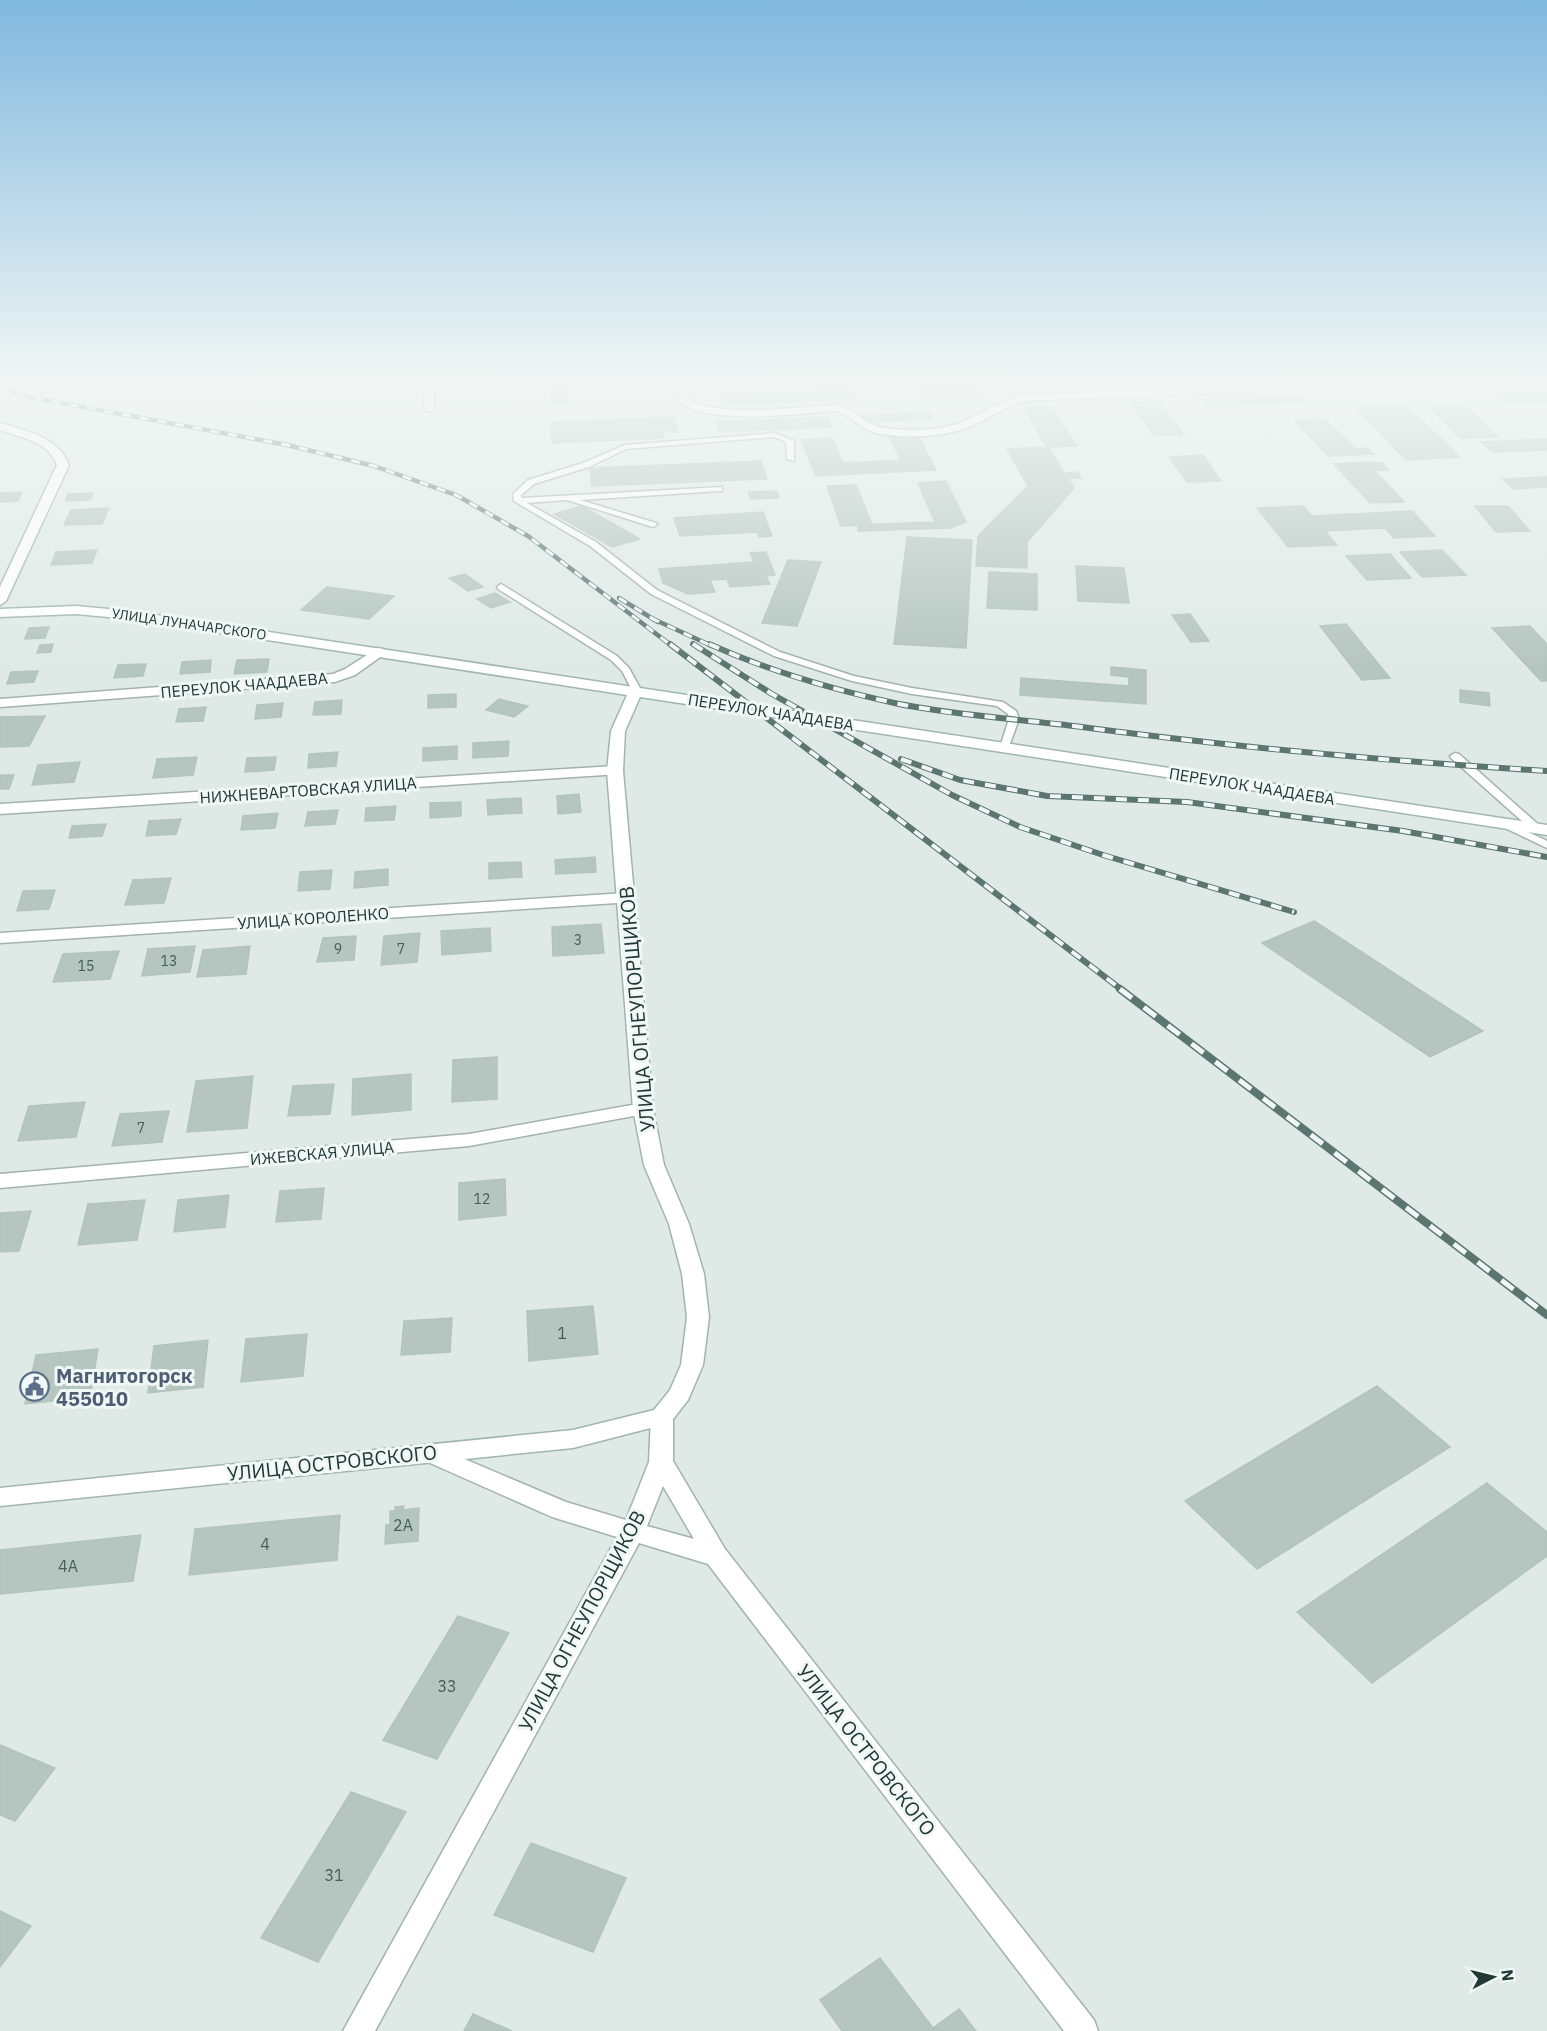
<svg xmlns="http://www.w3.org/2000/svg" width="1547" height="2031" font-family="'IBM Plex Sans',sans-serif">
	<rect width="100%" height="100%" fill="#dfeae6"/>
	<g fill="#b5c5bf" stroke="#b2c4be" stroke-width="1.5">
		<polygon points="551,382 567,382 568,404 551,405"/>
		<polygon points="917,382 974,382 982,394 925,397"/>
		<polygon points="851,388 856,399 723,405 719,394"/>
		<polygon points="1547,393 1547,402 1505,403 1495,394"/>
		<polygon points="1298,395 1305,402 1208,407 1202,400"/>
		<polygon points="1158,401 1183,434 1155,436 1130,402"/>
		<polygon points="1051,406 1077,446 1047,447 1023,407"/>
		<polygon points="1407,406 1460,457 1406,460 1356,408"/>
		<polygon points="1467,407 1498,437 1460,438 1430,408"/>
		<polygon points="929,413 932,419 863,422 860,416"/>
		<polygon points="675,417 678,432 663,432 664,438 552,443 551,422"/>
		<polygon points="828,417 832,427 720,432 717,422"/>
		<polygon points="1325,419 1355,449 1368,448 1374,454 1328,456 1294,420"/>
		<polygon points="917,434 936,470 816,476 801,440 832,438 843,463 901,460 888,435"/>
		<polygon points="1547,439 1547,450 1493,452 1481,442"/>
		<polygon points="1049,447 1064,473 1078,472 1081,478 1068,478 1074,488 1027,542 1027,568 976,566 978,536 1028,486 1007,449"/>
		<polygon points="1203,455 1221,481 1187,482 1169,457"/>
		<polygon points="761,461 767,479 592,486 590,468"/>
		<polygon points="1368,462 1382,463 1388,470 1374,470 1404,502 1370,503 1334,464"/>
		<polygon points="1547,477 1547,487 1513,489 1503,479"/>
		<polygon points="946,481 966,522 950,528 858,531 858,525 935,522 918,483"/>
		<polygon points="856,485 872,525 841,526 827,486"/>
		<polygon points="777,491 779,498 750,499 749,492"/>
		<polygon points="22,492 18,501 0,502 1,493"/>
		<polygon points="93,493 90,500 66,501 68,494"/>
		<polygon points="582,506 640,539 612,547 554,514"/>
		<polygon points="1303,506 1312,516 1412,511 1435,536 1394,538 1385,528 1325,531 1337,545 1288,547 1257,508"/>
		<polygon points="1475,506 1508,506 1530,531 1496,532"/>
		<polygon points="109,508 102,524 64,525 71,510"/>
		<polygon points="763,512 772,536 759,537 757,532 680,536 674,518"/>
		<polygon points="907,537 972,540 966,648 894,644"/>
		<polygon points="97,550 92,563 51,565 56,552"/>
		<polygon points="1442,550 1466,575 1422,577 1400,552"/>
		<polygon points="766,552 775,575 766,576 770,584 730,587 727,579 710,580 715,592 688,594 663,583 659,569 754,562 750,553"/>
		<polygon points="1390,554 1411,578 1367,580 1346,556"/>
		<polygon points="788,560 821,562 797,626 762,623"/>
		<polygon points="1076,566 1124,568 1129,603 1078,601"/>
		<polygon points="989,572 1037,574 1037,610 987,608"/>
		<polygon points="465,574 483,587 468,591 449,578"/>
		<polygon points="327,587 394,596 369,619 301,610"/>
		<polygon points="495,593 510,602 491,608 477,599"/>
		<polygon points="1190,614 1209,641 1191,642 1172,615"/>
		<polygon points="1346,624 1390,678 1362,680 1320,626"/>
		<polygon points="1530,626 1547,644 1547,681 1541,681 1492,628"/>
		<polygon points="49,627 45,638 25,639 29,628"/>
		<polygon points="53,644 51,652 37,653 40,645"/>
		<polygon points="269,659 267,672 234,674 237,660"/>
		<polygon points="211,660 210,672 180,674 182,662"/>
		<polygon points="146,664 143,676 114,678 118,665"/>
		<polygon points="1111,667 1146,670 1146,704 1020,695 1021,678 1129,686 1129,677 1111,675"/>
		<polygon points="38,671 34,682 7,684 11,672"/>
		<polygon points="1460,690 1489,693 1490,706 1460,702"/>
		<polygon points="456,694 456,707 428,708 428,695"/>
		<polygon points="499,699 528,706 514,717 486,710"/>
		<polygon points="342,700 341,714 313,715 315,702"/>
		<polygon points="283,703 281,717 255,719 257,705"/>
		<polygon points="206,707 203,721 176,722 179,709"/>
		<polygon points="45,716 29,746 0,747 0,717"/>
		<polygon points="509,741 508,756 473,758 473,743"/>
		<polygon points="457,746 457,759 423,761 423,748"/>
		<polygon points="338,752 336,766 308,768 309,754"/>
		<polygon points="197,757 193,775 153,778 157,759"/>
		<polygon points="276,757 274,770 245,772 247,758"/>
		<polygon points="80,762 74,782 32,785 38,765"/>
		<polygon points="0,775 14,775 9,789 0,789"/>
		<polygon points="579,794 581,812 558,814 557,796"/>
		<polygon points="521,798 522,813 501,814 503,799"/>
		<polygon points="503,799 501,814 488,815 487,800"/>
		<polygon points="461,802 461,816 430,818 430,803"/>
		<polygon points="396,806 394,820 365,821 366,808"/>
		<polygon points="338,810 335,824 305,826 308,812"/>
		<polygon points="278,813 275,828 241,830 243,816"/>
		<polygon points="181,819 176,834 146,836 149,821"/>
		<polygon points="106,824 102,836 69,838 72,826"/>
		<polygon points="595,857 596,872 556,874 555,860"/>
		<polygon points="521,862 522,877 489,879 489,863"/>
		<polygon points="388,869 388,885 354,888 355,872"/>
		<polygon points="332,870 330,889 298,891 300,872"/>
		<polygon points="171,878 164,903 125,905 133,880"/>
		<polygon points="55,890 49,909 17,911 23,891"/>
		<polygon points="1314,921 1483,1031 1430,1057 1262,943"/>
		<polygon points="601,924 604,953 553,956 552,927"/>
		<polygon points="490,928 491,951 442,955 441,931"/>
		<polygon points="420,933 417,962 381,965 384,936"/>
		<polygon points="356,936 354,960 317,962 323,938"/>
		<polygon points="195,946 190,972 142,976 148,949"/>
		<polygon points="250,946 246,974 197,977 203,950"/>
		<polygon points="119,951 110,979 53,982 63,954"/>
		<polygon points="497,1057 497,1099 452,1102 453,1060"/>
		<polygon points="411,1074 411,1110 352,1115 353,1079"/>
		<polygon points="253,1076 247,1128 187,1132 196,1081"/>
		<polygon points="334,1084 330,1114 288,1116 293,1086"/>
		<polygon points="85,1102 76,1137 18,1141 29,1106"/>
		<polygon points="169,1111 162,1142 112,1146 120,1114"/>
		<polygon points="505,1179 506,1215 459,1220 459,1183"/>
		<polygon points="324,1188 321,1219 276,1222 280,1191"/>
		<polygon points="229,1195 225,1227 174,1232 178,1200"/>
		<polygon points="145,1200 137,1240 78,1245 88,1204"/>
		<polygon points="31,1211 19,1251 0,1252 0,1213"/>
		<polygon points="593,1306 598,1354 529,1361 527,1311"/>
		<polygon points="452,1318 450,1352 401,1355 404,1321"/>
		<polygon points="307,1334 303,1376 241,1382 246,1339"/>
		<polygon points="208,1340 203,1387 148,1393 154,1346"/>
		<polygon points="98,1349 90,1397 25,1404 36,1355"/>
		<polygon points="1377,1386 1450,1447 1257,1569 1185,1501"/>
		<polygon points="1487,1483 1547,1532 1547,1556 1372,1683 1297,1612"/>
		<polygon points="404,1506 403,1510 419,1508 418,1541 385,1544 386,1525 390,1525 390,1511 395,1511 395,1507"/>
		<polygon points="340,1515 337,1560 189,1575 195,1529"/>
		<polygon points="141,1535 133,1581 0,1594 0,1550"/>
		<polygon points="458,1616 509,1633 437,1759 383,1740"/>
		<polygon points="0,1745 55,1768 15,1821 0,1815"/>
		<polygon points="351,1792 406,1812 318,1962 261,1938"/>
		<polygon points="531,1843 626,1878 593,1952 494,1915"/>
		<polygon points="0,1911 31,1926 0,1967"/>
		<polygon points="880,1958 933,2028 935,2031 842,2031 820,2000"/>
		<polygon points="959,2009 976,2031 935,2031 933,2028"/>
		<polygon points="473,2014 512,2031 464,2031"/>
	</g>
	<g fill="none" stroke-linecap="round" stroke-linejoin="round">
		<defs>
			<g id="lane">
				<polygon points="1069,382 1075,382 1085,397 1083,398 1079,398"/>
				<polygon points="775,433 794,441 794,461 787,459 786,442 774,437 626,449 589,467 534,484 521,495 522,498 722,487 722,491 719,491 580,500 656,523 657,525 653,527 567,500 527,503 596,542 657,590 780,652 854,676 912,688 1003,702 1016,711 1019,719 1008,749 1002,749 1000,747 1009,719 1008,714 997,706 912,694 852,681 774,656 651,594 590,546 514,501 513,494 528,480 583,463 625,445"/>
				<polygon points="501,584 617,656 629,668 641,690 639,692 633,692 622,671 611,660 498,589 497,587"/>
				<polygon points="1455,753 1459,754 1541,827 1542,829 1541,831 1533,831 1451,758 1450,756"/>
				<polygon points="1509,823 1547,841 1547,848 1505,828 1504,826"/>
			</g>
			<g id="street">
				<polygon points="343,382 399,382 394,385 348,385"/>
				<polygon points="416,382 428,382 433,386 434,411 426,411 425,409 423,387"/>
				<path d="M673,382H683L689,399C716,419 801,406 836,405C857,409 862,423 880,427C906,432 943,431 967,420C987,411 1004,399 1026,395L1337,382H1412L1407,385L1026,401C1007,405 993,416 976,424C947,438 906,439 876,433C859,429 852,415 836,411C798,413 712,426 681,403Z"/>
				<path d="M0,423C26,430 59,438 69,465L6,601L0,605V587L57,465C49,441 21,438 0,430Z"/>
				<polygon points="378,648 383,649 385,652 383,655 355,675 335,682 0,707 0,699 333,674 345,669"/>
				<polygon points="615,766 620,768 623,771 620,774 0,814 0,804"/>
				<polygon points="626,893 634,898 632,902 0,943 0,933"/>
				<polygon points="643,1103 650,1105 653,1109 650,1113 469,1146 0,1188 0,1174 469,1134"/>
				<path d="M662,1408L670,1411L673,1417V1461L725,1549L1094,2020L1098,2031H1064L708,1564L639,1543L375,2031H343L617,1537L552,1517L421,1459L417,1453L421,1447L429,1444L566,1502L626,1520L649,1462L651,1417L654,1411ZM663,1486L694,1539L647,1526Z"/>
			</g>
			<polygon id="secondary" points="76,606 130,611 1547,825 1547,835 640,697 625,731 623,771 653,1109 664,1165 689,1224 704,1274 709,1317 703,1365 688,1400 670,1423 573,1448 0,1506 0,1488 573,1430 654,1410 670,1390 681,1365 687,1317 682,1274 669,1224 644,1165 633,1109 607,771 611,731 627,695 130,619 76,614 0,617 0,609"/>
		</defs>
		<use href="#lane" stroke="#a2b2ad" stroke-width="3"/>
		<use href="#street" stroke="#a2b2ad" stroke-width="3"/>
		<use href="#secondary" stroke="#9fb6af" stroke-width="3"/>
		<use href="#lane" fill="#fff" fill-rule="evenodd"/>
		<use href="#street" fill="#fff" fill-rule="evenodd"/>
		<use href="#secondary" fill="#fff" fill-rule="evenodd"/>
		<defs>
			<g id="rail-far2">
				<polyline points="0,385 24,396 287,445 374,466 456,495 528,536 672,646"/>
				<polyline points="619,598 658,622"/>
				<polyline points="651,618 712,646"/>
				<polyline points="693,644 696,646"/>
			</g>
			<g id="rail-far1">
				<polyline points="670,644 1122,990"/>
				<polyline points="693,644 772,694 952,795 1020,827 1103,855 1294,912"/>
				<path d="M709,644C769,671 834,690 899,704C955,715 1017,719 1074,726C1231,747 1389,761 1547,771"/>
				<polyline points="901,759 960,780 1047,796 1187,802 1403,831 1547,857"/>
			</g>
			<polyline id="rail" points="1120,989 1547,1315"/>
		</defs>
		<use href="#rail-far2" stroke="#5b7671" stroke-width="4.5"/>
		<use href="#rail-far1" stroke="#5b7671" stroke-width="6"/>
		<use href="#rail" stroke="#5b7671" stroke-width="8"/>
		<use href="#rail-far2" stroke="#f0f7f4" stroke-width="3" stroke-dasharray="9" stroke-linecap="butt"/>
		<use href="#rail-far1" stroke="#f0f7f4" stroke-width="4" stroke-dasharray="11" stroke-linecap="butt"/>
		<use href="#rail" stroke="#f0f7f4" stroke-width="5" stroke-dasharray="15" stroke-linecap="butt"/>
	</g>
	<linearGradient id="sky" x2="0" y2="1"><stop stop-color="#81b8de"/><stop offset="0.57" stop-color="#f1f6f4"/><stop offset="1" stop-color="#f1f6f4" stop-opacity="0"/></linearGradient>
	<rect width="1547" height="666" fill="url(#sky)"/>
	<defs>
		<symbol id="civic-ring" viewBox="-11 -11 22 22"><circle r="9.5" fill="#f0f7f4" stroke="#5c6f8a" stroke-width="1.5"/><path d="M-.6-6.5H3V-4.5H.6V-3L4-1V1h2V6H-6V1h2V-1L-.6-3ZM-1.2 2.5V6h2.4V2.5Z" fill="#5c6f8a"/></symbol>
	</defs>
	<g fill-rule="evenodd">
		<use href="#civic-ring" x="18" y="1370" width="33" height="33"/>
	</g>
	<g text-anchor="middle" stroke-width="6" stroke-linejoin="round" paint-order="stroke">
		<g font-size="14" fill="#213a35" stroke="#f0f7f4">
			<text transform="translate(189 624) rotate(8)" y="5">УЛИЦА ЛУНАЧАРСКОГО</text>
		</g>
		<g font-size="14" fill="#465d58">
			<text x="578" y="945">3</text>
			<text x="338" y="954">9</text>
			<text x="401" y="954">7</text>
			<text x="169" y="966">13</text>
			<text x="86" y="971">15</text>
			<text x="141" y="1133">7</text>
			<text x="482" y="1204">12</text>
		</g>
		<g font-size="16" fill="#213a35" stroke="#f0f7f4">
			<text transform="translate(244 685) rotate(-5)" y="6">ПЕРЕУЛОК ЧААДАЕВА</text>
			<text transform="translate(771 712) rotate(9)" y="6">ПЕРЕУЛОК ЧААДАЕВА</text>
			<text transform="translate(1252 786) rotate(9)" y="6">ПЕРЕУЛОК ЧААДАЕВА</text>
			<text transform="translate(308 790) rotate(-4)" y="6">НИЖНЕВАРТОВСКАЯ УЛИЦА</text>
			<text transform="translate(313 918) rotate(-4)" y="6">УЛИЦА КОРОЛЕНКО</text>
			<text transform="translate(322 1153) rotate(-5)" y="6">ИЖЕВСКАЯ УЛИЦА</text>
		</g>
		<g font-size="16" fill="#465d58">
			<text x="562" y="1339">1</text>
			<text x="403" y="1531">2А</text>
			<text x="265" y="1550">4</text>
			<text x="68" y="1572">4А</text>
			<text x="447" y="1692">33</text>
			<text x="334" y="1881">31</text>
		</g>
		<g font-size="20" fill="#213a35" stroke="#f0f7f4">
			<text transform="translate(637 1009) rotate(-95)" y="7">УЛИЦА ОГНЕУПОРЩИКОВ</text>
			<text transform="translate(332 1463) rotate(-6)" y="7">УЛИЦА ОСТРОВСКОГО</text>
			<text transform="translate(582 1621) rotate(-62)" y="7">УЛИЦА ОГНЕУПОРЩИКОВ</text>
			<text transform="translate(866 1750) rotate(52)" y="7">УЛИЦА ОСТРОВСКОГО</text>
		</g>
		<g font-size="20" font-weight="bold" fill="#4e5e75" stroke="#f0f7f4" text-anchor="start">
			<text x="56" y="1383">Магнитогорск<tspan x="56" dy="23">455010</tspan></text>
		</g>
	</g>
	<g transform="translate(1493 1977) rotate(83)" stroke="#f0f7f4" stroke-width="4.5" paint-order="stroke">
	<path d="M0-4.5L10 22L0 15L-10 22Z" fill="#213a35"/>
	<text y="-9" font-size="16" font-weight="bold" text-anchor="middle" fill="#213a35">N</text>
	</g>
</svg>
